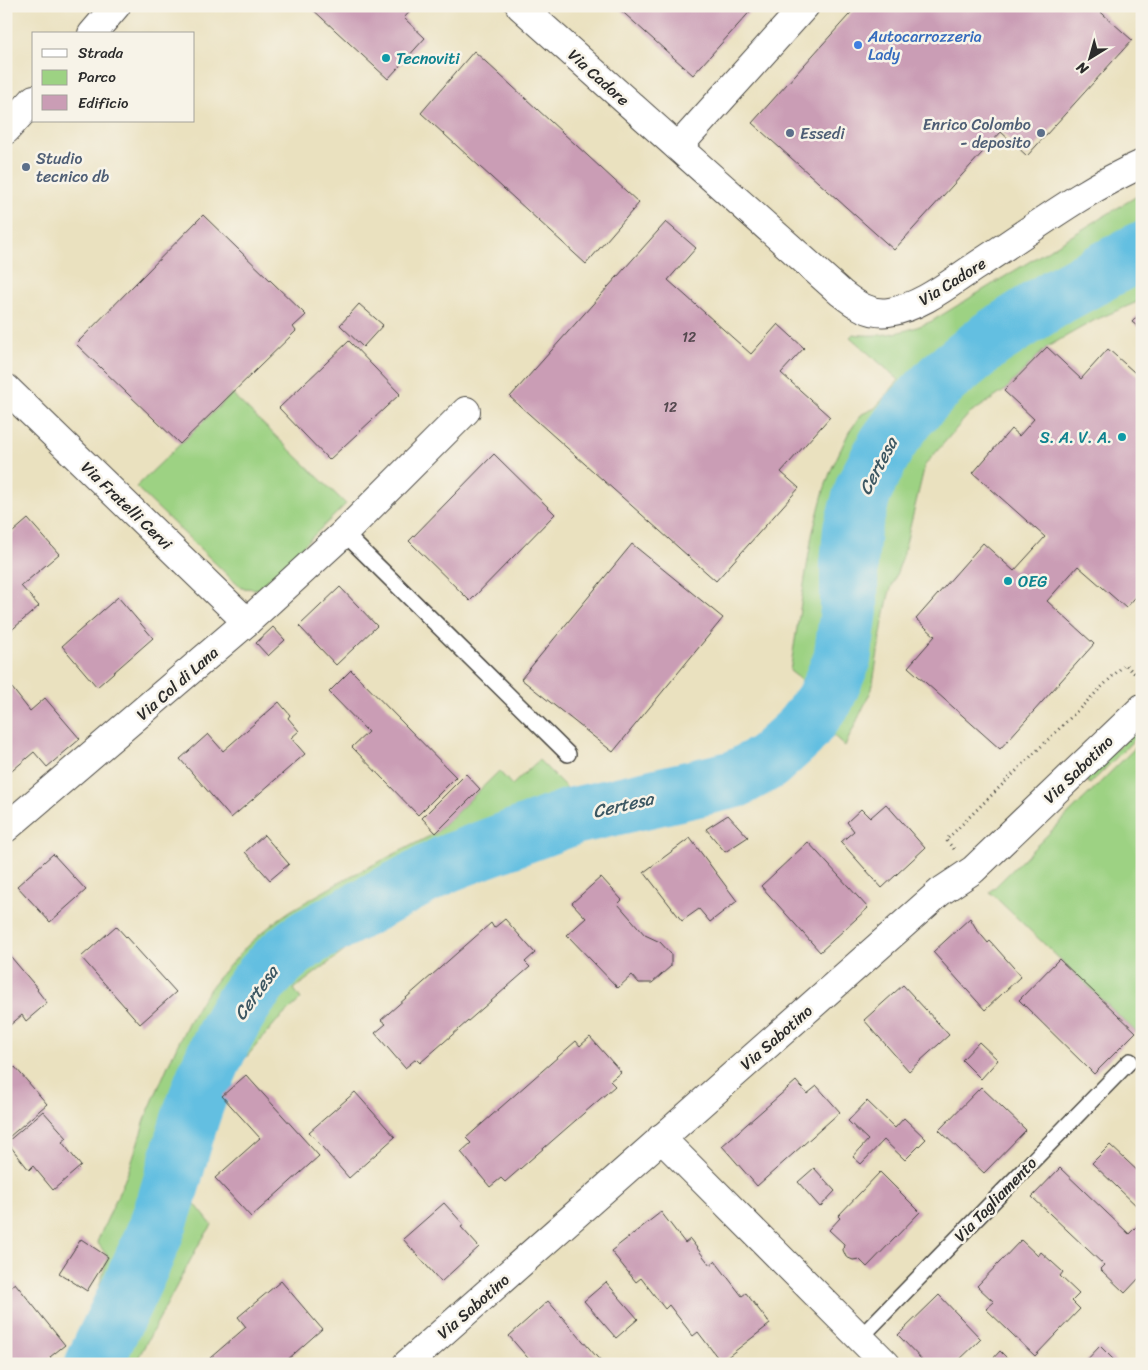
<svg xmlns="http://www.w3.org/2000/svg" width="1148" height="1370" font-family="Sriracha,sans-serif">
	<rect width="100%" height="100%" fill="#f7f3e8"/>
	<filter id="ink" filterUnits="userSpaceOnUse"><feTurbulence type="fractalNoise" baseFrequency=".02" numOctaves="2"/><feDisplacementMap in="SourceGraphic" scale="10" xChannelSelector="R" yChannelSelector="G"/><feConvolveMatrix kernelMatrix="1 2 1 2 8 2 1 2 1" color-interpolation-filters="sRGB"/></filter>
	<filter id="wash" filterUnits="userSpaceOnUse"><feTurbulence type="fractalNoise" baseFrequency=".0096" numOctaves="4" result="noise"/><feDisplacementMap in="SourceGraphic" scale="20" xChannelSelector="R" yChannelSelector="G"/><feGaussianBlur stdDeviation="1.12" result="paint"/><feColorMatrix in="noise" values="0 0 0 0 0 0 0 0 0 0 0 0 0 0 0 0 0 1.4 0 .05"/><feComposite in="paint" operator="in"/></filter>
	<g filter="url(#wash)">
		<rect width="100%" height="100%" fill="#eae1bf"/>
		<g fill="#9dd283" stroke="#647e57">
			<path d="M1142,193V236L1094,257L1068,272L1002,317L942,364L911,391L867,441L850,474L830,533L827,563L833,590L829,633L822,657L806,688L795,704L804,682L790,671L812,535L824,490L831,470L849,432L862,414L875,408L899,380L850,337L853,334C881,338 907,332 932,321Z"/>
			<path d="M1142,263V300L1095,320L1047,347L1004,391L968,415L925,465L903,556L889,594L883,622L872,689L845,746L827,730C849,694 861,650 860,607C860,585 857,562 861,540C864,512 874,481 890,458C914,422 947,396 982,369C1032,330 1084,291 1142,263Z"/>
			<polygon points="232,394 346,504 259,589 241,588 136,487"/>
			<polygon points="1142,725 1142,732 1090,784 1084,778"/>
			<polygon points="1142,741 1142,1038 990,892"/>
			<polygon points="539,760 578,799 550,806 513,817 462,838 293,930 277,941 256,962 220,1010 186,1068 161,1129 147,1167 135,1207 115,1262 80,1348 108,1257 97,1242 129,1170 147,1114 169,1063 188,1023 201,1001 218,978 248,945 276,921 290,911 347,878 436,833 499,771 512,785"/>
			<path d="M399,913L383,922L294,989L301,999L276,1022L239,1066L232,1059C247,1030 267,985 295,968C307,960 323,957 336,949C357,936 376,922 399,913Z"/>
			<path d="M191,1199L212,1225L199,1244L135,1364H114C141,1309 172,1257 191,1199Z"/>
		</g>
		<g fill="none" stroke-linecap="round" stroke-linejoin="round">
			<path stroke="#63bfe1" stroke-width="58" d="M94,1364C113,1321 136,1280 153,1237C172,1192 180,1144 197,1099C219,1039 252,972 309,937L446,864L482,850L574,816L736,779L767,762L799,733L825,699L842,660L849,610V563L852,529L864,488L887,444L908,415L943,378L991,339L1058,296L1142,250"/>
		</g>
		<g id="blocks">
			<g fill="#ca9db5">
				<polygon points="309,6 415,6 404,18 425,38 388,79"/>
				<polygon points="616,6 755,6 693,75"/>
				<polygon points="857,6 1094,6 1132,40 1027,156 1001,132 894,250 752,123"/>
				<polygon points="474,51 639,203 586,264 421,113"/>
				<polygon points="203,215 306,315 293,327 296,331 180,444 76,344"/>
				<polygon points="666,222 696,248 668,280 751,354 778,324 804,348 781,373 830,417 781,472 799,488 716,581 510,397"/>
				<polygon points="359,304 383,325 363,347 340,325"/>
				<polygon points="1142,311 1142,330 1132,322"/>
				<polygon points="349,341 400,394 329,460 279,408"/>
				<polygon points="1047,347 1081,379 1108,349 1142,379 1142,590 1126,608 1078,566 1047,601 1094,644 1000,749 908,667 935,636 916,619 983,543 1014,571 1045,537 973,473 1011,429 1019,436 1034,419 1004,391"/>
				<polygon points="494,454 555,514 470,601 409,541"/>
				<polygon points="28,519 59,554 21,586 39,606 6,635 6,538"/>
				<polygon points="632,544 723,618 613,752 521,679"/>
				<polygon points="340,587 377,626 336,665 299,626"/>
				<polygon points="118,597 153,638 97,687 62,646"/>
				<polygon points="273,627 285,640 268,656 256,643"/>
				<polygon points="351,670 456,777 418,815 352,747 368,732 329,692"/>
				<polygon points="12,688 30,711 45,698 80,739 47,767 34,752 6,776 6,693"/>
				<polygon points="279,702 290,715 288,718 299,731 291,738 305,754 231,818 180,759 208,734 223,751"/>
				<polygon points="466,774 480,789 436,833 422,818"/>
				<polygon points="886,804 925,848 882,888 841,842 854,831 847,822 861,809 870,818"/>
				<polygon points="728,815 748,837 725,852 706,829"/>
				<polygon points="264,835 289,864 270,880 245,852"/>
				<polygon points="690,838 737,901 710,922 699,909 682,921 644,872"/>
				<polygon points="808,842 868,908 820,952 761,886"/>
				<polygon points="53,854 86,890 50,922 17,886"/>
				<polygon points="601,877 622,900 618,904 645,935 660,942 671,954 671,966 652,983 639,983 632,975 618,988 567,935 586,918 572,903"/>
				<polygon points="970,918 977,930 988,943 990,941 1021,976 985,1010 933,952"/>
				<polygon points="505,919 535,953 525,962 530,967 420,1063 416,1059 405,1068 375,1033 386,1024 381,1020 491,923 494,928"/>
				<polygon points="116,926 176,992 140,1024 81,957"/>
				<polygon points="6,951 38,989 37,990 47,1003 26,1021 22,1015 9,1026 6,1023"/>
				<polygon points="1059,959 1136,1032 1094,1074 1019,1000"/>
				<polygon points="903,985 949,1035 909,1071 864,1020"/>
				<polygon points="590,1037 621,1072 610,1081 615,1086 505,1182 501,1178 490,1187 461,1152 471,1143 466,1138 576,1041 580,1046"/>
				<polygon points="979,1042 998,1060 981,1079 962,1060"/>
				<polygon points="15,1067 47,1104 9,1137 6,1133 6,1075"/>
				<polygon points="246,1075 319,1156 251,1217 215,1178 260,1138 222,1096"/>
				<polygon points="796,1081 807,1094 817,1086 840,1112 757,1186 722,1146"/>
				<polygon points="981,1087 1026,1130 984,1173 939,1130"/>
				<polygon points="355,1092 395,1137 349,1178 309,1132"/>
				<polygon points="867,1101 895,1128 904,1118 926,1139 905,1160 884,1140 861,1164 853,1157 868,1140 848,1121"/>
				<polygon points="43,1111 67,1138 62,1142 81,1166 53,1190 33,1166 29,1170 7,1142"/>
				<polygon points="1110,1145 1142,1175 1142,1211 1092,1163"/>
				<polygon points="814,1168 835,1191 820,1207 798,1182"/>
				<polygon points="1060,1168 1129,1234 1142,1221 1142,1275 1125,1293 1100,1269 1104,1265 1032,1197"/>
				<polygon points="880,1172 920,1212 867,1267 859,1259 853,1260 846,1257 843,1250 844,1244 829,1230 840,1218 838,1216"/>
				<polygon points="444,1203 464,1225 461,1227 479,1247 441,1282 403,1239"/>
				<polygon points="661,1212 685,1243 690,1239 710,1265 715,1261 742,1296 746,1293 770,1324 721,1362 698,1332 693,1336 669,1305 665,1309 641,1278 636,1282 611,1251"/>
				<polygon points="81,1239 108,1257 87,1291 59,1273"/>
				<polygon points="1021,1240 1038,1256 1041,1252 1063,1272 1060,1276 1079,1294 1072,1301 1080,1309 1035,1356 986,1309 994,1302 977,1286"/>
				<polygon points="281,1281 322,1329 286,1361 288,1364 215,1364 210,1358 246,1327 238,1317"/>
				<polygon points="606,1282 638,1319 616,1338 584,1301"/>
				<polygon points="15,1283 65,1345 50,1357 55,1364 11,1364 6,1358 6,1290"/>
				<polygon points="939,1295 981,1339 955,1364 926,1364 898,1335"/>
				<polygon points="548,1301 603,1364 533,1364 509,1336"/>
				<polygon points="1100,1346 1118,1364 1083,1364"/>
				<polygon points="1000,1351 1013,1364 988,1364"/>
			</g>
		</g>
	</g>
	<g filter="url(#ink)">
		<use href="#blocks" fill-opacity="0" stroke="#484641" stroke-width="1"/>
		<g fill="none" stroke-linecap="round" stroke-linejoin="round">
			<defs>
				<g id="service">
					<polyline points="344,533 568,754"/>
					<polyline points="860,1338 1130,1061"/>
				</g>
				<g id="minor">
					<path d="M520,6L841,293C855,304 870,315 889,312C921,307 950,283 976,266C1030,231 1083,190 1142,164"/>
					<polyline points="92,34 116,6"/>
					<polyline points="6,130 34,99"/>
					<polyline points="678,147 805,6"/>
					<polyline points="6,388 247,622"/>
					<polyline points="6,828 247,622 344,533 466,411"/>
					<polyline points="661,1138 886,1364"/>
					<polyline points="407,1364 940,892 973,870 1142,708"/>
				</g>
			</defs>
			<use href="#service" stroke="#484641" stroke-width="18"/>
			<use href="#minor" stroke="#484641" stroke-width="30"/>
			<polyline stroke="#484641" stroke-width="3" stroke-dasharray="1 4" stroke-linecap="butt" points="954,849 946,840 1125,664 1135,674 1142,666"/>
			<use href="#service" stroke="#fff" stroke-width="15"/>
			<use href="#minor" stroke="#fff" stroke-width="28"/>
		</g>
	</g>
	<circle fill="#3f7fe0" stroke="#f7f3e8" stroke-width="2" cx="858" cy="45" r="5"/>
	<g fill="#0f9aa8" stroke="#f7f3e8" stroke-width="2">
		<circle cx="386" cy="58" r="5"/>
		<circle cx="1122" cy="437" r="5"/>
		<circle cx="1008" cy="581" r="5"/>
	</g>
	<g fill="#5c6f8a" stroke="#f7f3e8" stroke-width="2">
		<circle cx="790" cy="133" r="5"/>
		<circle cx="1041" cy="133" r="5"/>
		<circle cx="26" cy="167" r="5"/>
	</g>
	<g text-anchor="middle" stroke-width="5" stroke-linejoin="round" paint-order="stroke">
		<g font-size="14" fill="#53484e">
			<text x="689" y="342">12</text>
			<text x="670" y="412">12</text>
		</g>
		<g font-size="16" fill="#366cbe" stroke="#f7f3e8" text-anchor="start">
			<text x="868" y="42">Autocarrozzeria<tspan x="868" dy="18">Lady</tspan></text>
		</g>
		<g font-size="16" fill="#0d838f" stroke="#f7f3e8" text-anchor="start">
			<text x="396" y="64">Tecnoviti</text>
			<text x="1112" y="443" text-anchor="end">S. A. V. A.</text>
			<text x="1018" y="587">OEG</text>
		</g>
		<g font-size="16" fill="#2b2b2b" stroke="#f7f3e8">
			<text transform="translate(599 77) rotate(42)" y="6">Via Cadore</text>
			<text transform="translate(952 281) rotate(-32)" y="6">Via Cadore</text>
			<text transform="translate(127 505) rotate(44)" y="6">Via Fratelli Cervi</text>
			<text transform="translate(177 683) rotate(-41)" y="6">Via Col di Lana</text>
			<text transform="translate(1078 769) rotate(-44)" y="6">Via Sabotino</text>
			<text transform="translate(776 1037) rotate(-41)" y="6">Via Sabotino</text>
			<text transform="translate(995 1199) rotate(-46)" y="6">Via Tagliamento</text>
			<text transform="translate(473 1306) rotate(-41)" y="6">Via Sabotino</text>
		</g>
		<g font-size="16" fill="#4e5e75" stroke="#f7f3e8" text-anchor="start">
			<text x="1031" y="130" text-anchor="end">Enrico Colombo<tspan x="1031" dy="18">- deposito</tspan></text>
			<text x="800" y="139">Essedi</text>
			<text x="36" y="164">Studio<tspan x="36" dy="18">tecnico db</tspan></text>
		</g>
		<g font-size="18" font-style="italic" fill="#3c5762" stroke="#f7f3e8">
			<text transform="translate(878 466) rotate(-62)" y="6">Certesa</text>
			<text transform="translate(623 805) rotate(-13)" y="6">Certesa</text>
			<text transform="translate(256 993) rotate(-54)" y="6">Certesa</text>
		</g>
	</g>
	<rect width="1148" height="1370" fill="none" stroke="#f7f3e8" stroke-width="25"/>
	<rect x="32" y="32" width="162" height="90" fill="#f7f3e8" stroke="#a5a39c"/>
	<rect x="42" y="49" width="25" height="8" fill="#ffffff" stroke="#a5a39c"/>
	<text x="78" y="58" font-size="15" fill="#2b2b2b">Strada</text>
	<rect x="42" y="70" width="25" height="15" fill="#9dd283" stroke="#a5a39c"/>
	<text x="78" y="82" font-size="15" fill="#2b2b2b">Parco</text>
	<rect x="42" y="95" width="25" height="15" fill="#ca9db5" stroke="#a5a39c"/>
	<text x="78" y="108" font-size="15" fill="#2b2b2b">Edificio</text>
	<g transform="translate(1090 58) rotate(217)" stroke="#f7f3e8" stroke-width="4" paint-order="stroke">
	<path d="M0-4L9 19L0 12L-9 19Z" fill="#2b2b2b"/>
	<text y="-8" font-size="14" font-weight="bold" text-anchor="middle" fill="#2b2b2b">N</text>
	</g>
</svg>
